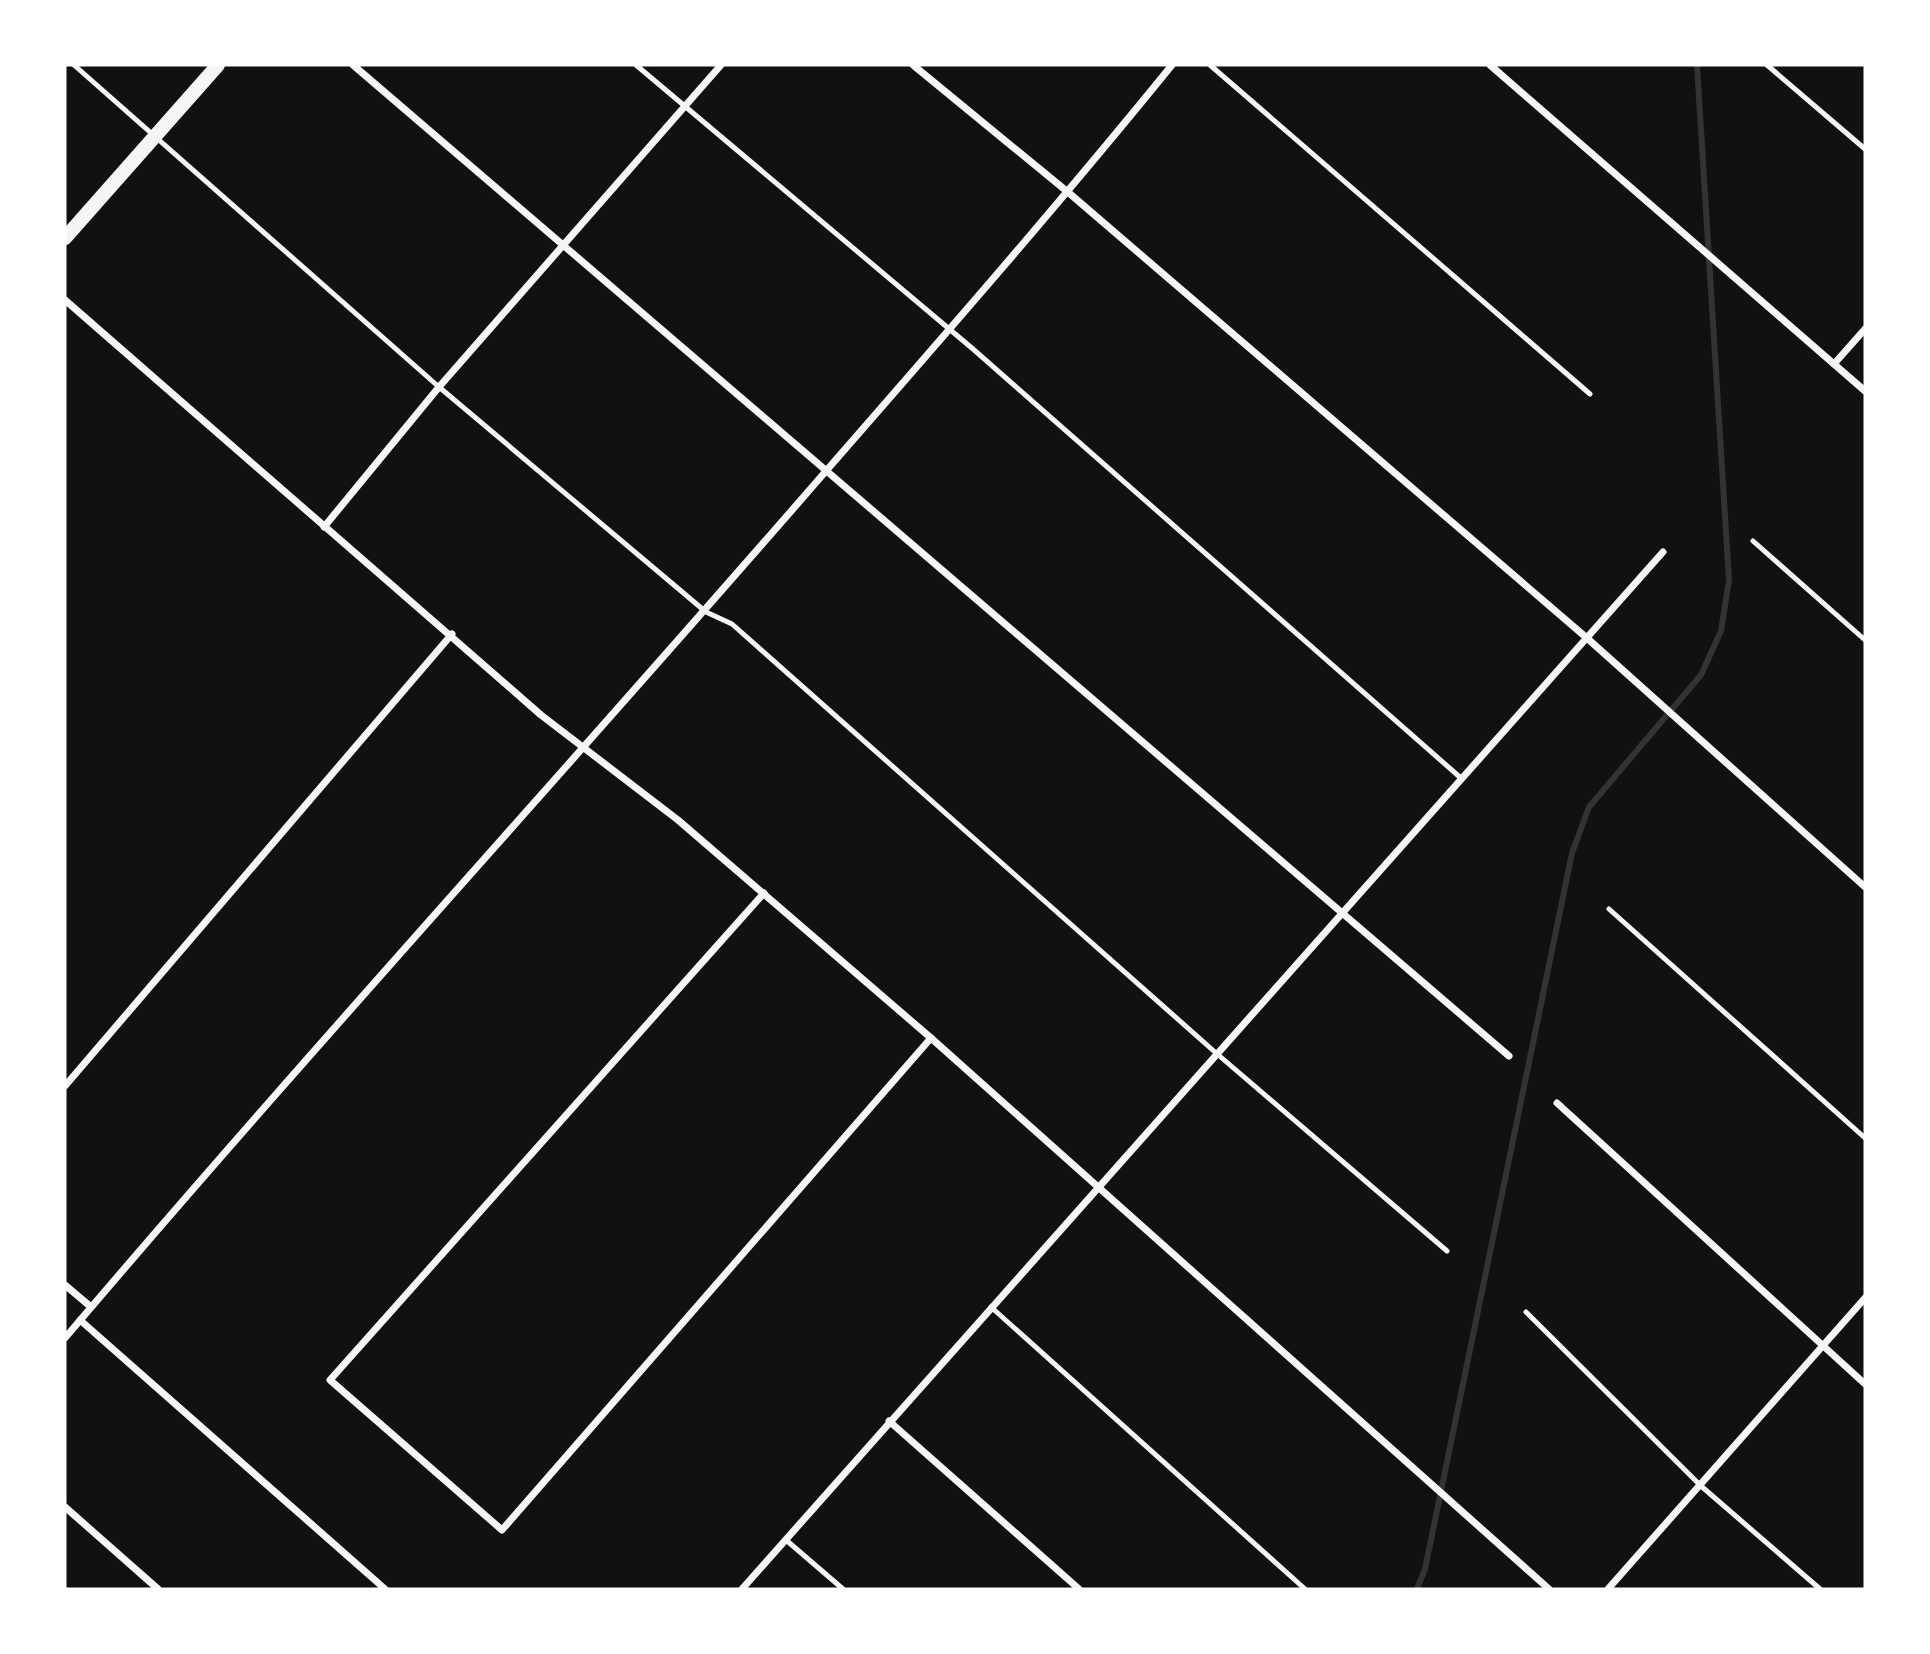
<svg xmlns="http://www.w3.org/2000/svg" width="1930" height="1654" font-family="'Asap Condensed',sans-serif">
	<rect width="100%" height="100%" fill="#111"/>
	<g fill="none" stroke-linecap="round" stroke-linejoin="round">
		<polyline stroke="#333" stroke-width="6" points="1417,1589 1425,1569 1572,853 1589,807 1701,675 1721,631 1729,580 1697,65"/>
		<g stroke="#f5f5f5" stroke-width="5">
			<polyline points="74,65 439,387 706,612 732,624 1216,1053 1447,1251"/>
			<polyline points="636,65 973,349 1462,779"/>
			<polyline points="1210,65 1590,394"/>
			<polyline points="1767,65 1865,149"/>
			<polyline points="1753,541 1865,640"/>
			<polyline points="1609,909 1865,1138"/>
			<polyline points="991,1307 1305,1589"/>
			<polyline points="1526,1312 1701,1486 1820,1589"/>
			<polyline points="786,1540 843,1589"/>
		</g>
		<g stroke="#f5f5f5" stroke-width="7">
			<polyline points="353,65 1509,1056"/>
			<polyline points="913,65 1069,193 1588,639 1865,887"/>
			<polyline points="1490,65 1865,391"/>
			<polyline points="65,300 541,715 678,820 931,1038 1549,1589"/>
			<polyline points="1834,364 1865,329"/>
			<polyline points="324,527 439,387 721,65"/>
			<polyline points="764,893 330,1380 502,1530 931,1038"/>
			<polyline points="65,1086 452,634"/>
			<polyline points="1557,1103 1865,1384"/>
			<polyline points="65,1285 91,1307"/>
			<polyline points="80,1320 385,1589"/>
			<path d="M65,1338C314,1045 574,762 826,471C943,337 1060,203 1172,65"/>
			<polyline points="889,1421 1079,1589"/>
			<polyline points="65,1507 158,1589"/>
			<polyline points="742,1589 1663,552"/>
			<polyline points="1608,1589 1865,1298"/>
		</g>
		<polyline stroke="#f5f5f5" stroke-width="14" points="65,238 218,65"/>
	</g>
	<rect width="1930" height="1654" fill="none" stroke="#ffffff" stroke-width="133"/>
</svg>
